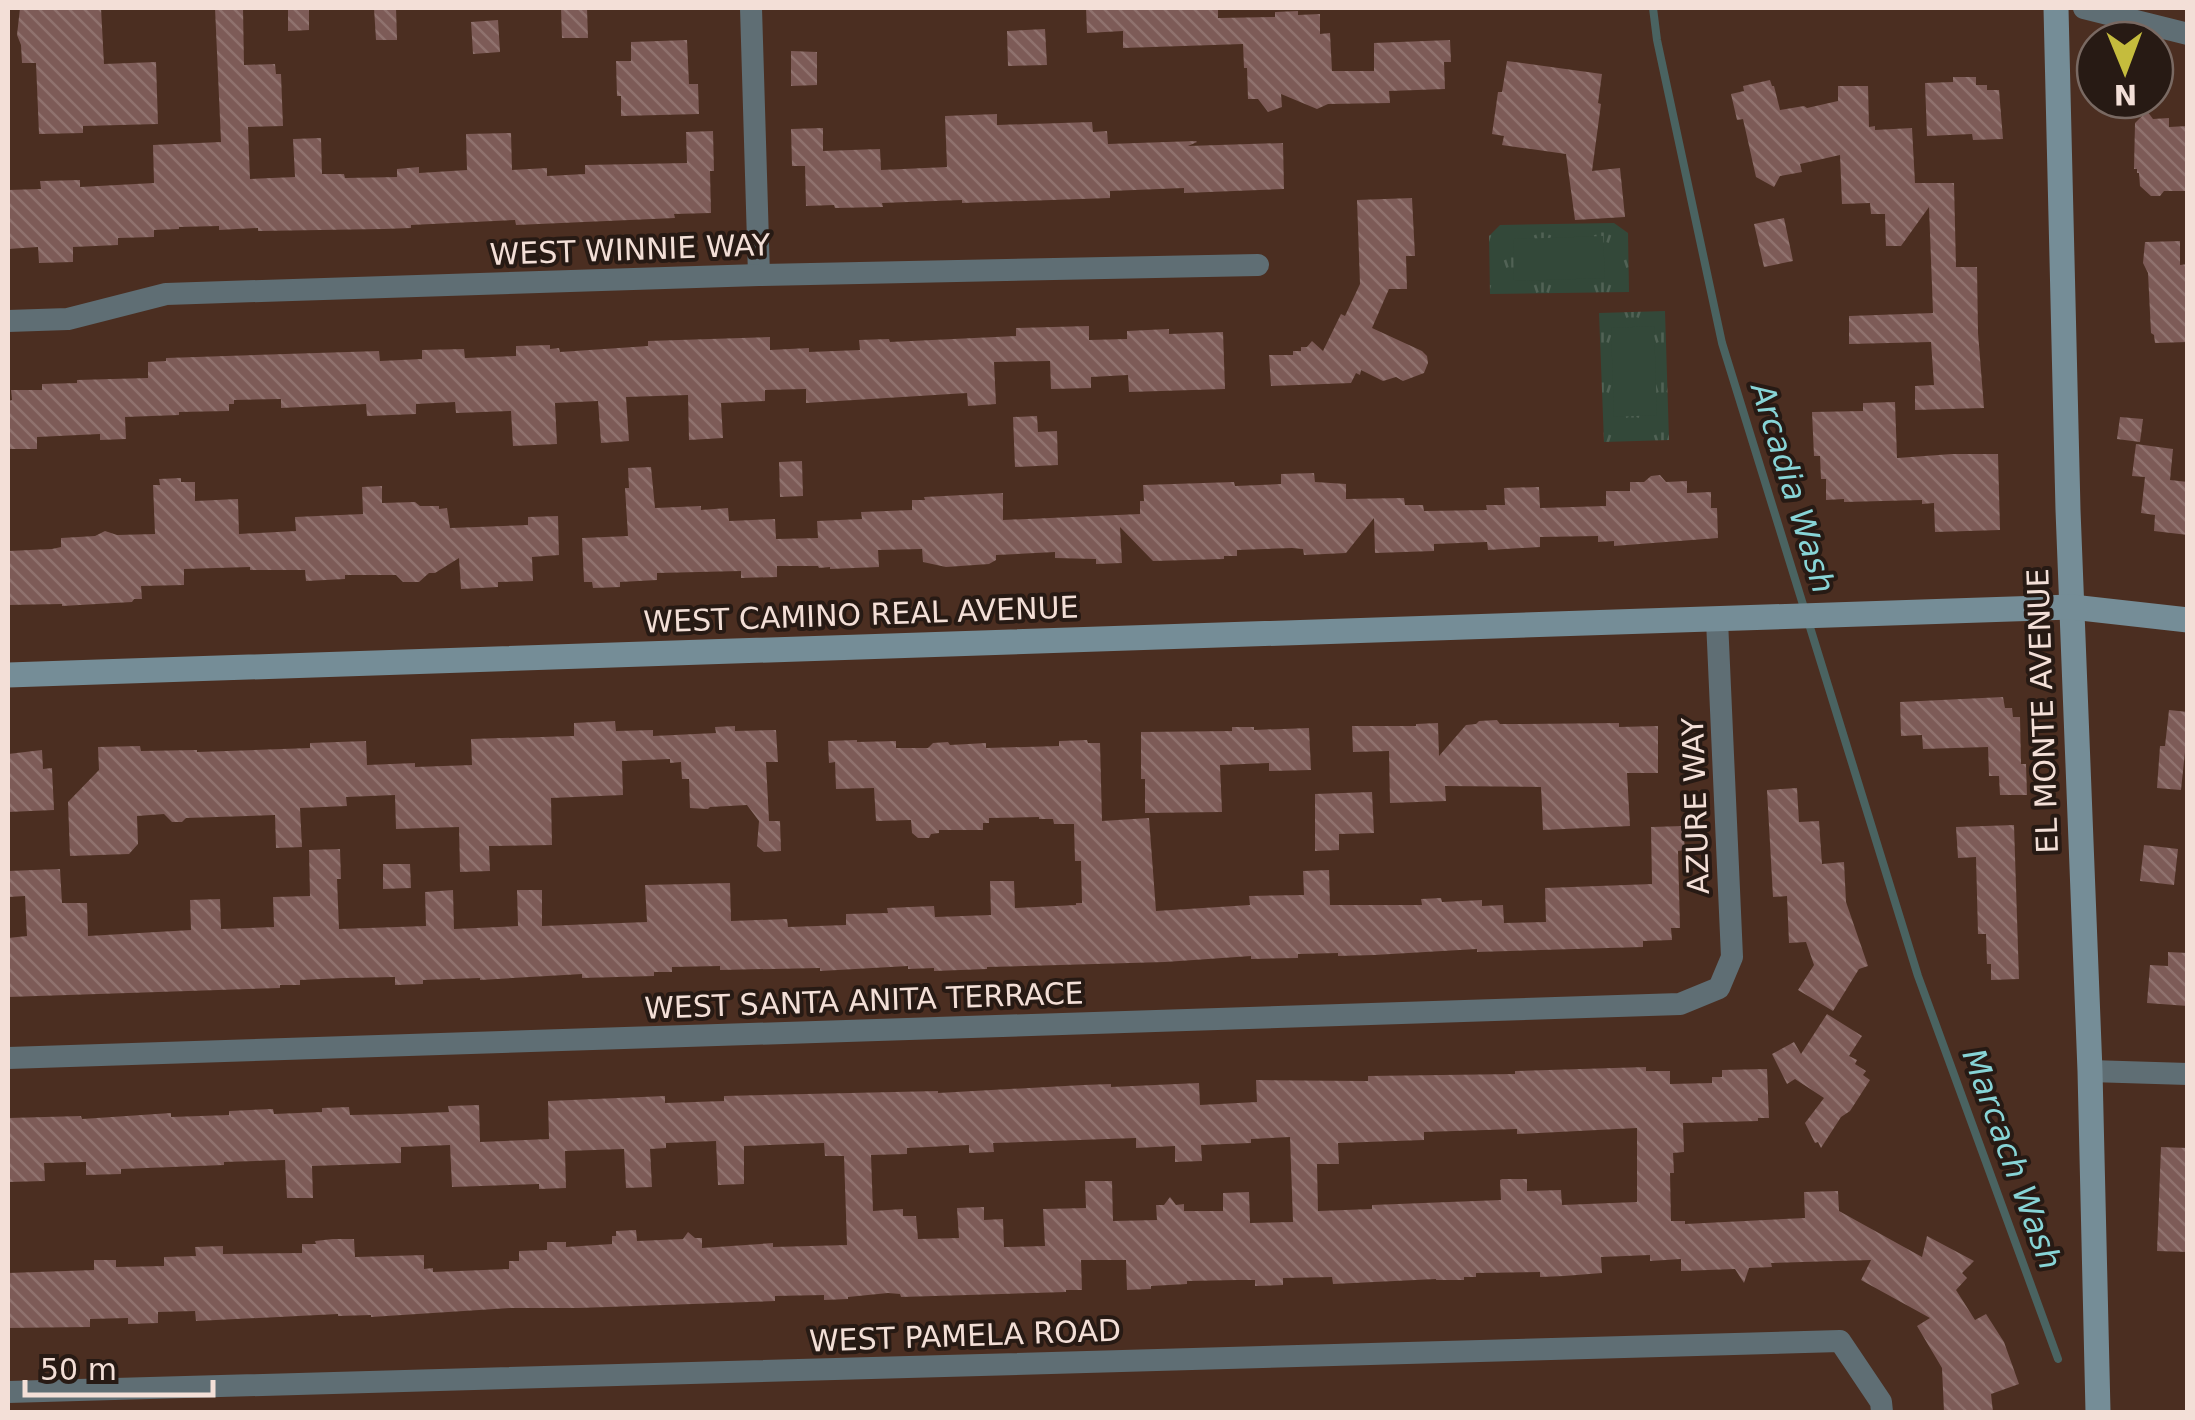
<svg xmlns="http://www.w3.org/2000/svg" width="2195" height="1420" font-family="'DejaVu Sans',sans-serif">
	<defs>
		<pattern id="grass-tufts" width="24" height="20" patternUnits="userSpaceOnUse" patternTransform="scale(2.5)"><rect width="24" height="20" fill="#334839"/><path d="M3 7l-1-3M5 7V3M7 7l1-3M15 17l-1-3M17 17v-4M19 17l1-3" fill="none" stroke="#516255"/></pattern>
		<pattern id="building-back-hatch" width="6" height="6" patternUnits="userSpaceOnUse" patternTransform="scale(2.5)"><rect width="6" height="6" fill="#7d5b57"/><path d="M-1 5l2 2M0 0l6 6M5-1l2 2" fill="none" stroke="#90726e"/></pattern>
	</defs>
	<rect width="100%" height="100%" fill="#4b2e21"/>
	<g fill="url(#grass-tufts)">
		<polygon points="1614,223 1628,233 1629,292 1490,294 1489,236 1500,225"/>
		<polygon points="1665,311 1669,440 1604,442 1599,313"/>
	</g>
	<g fill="#334839">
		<polygon points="1603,236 1605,278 1514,281 1513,239"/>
		<polygon points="1654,326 1657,415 1614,417 1611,328"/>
	</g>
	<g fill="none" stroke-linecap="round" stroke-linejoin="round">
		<polyline stroke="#4a6361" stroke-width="8" points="1653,8 1657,40 1722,343 1918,976 2058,1359"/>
	</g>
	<g fill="url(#building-back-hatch)" fill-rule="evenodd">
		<polygon points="20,8 101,8 104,64 156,62 158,124 83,126 83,133 39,134 36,63 22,63 21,45 17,35"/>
		<polygon points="215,8 243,8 244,65 275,64 276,74 281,74 283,126 248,127 250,179 295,177 293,139 321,138 322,174 344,174 345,178 397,177 397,169 419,167 419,173 467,170 466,134 511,133 512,170 547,168 547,176 585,174 585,165 687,163 686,132 713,131 714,171 710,171 711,213 674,214 675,218 516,225 515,220 411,225 411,228 384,229 258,231 258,228 219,230 219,226 179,227 179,229 154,230 154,237 118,238 118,245 73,247 73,262 39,263 38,247 8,249 8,190 41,189 40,181 80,180 80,187 154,183 153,145 221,142"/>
		<polygon points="288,8 309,8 309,30 288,31"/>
		<polygon points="374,8 396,8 397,40 376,40"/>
		<polygon points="561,8 587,8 588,38 562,38"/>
		<polygon points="1086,8 1218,8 1218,18 1275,17 1275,12 1298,11 1298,15 1320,14 1320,34 1330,33 1332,71 1374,71 1374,43 1450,40 1451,62 1444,62 1445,89 1389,91 1390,103 1328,104 1317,109 1281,94 1282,107 1268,112 1258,99 1248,99 1247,68 1244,68 1243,44 1123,48 1123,31 1087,33"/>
		<polygon points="498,20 500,52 473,54 471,22"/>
		<polygon points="1045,29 1047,65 1008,66 1007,31"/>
		<polygon points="687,40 689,84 698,84 699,114 621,116 621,96 617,96 616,61 631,61 631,42"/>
		<polygon points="791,51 817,52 817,85 791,86"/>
		<polygon points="1507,61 1602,74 1598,103 1601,104 1592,171 1620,168 1625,217 1575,220 1566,154 1502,145 1504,136 1492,134 1498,92 1502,92"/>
		<polygon points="1953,77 1976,77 1976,85 1987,85 1987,90 1999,90 2003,139 1973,140 1972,134 1927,136 1925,83 1953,82"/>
		<polygon points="1770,80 1772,86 1774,86 1780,110 1804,106 1807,108 1838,101 1838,86 1868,86 1869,127 1875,126 1875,130 1912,128 1915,183 1954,183 1956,267 1977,267 1978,333 1984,408 1915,410 1915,386 1934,385 1931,342 1849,344 1849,316 1933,313 1929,207 1901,246 1886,246 1885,214 1871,214 1870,203 1842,204 1840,155 1800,164 1802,172 1780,176 1774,187 1756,177 1743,119 1737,120 1731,94 1744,91 1743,86"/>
		<polygon points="2147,111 2153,119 2169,118 2169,127 2188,126 2188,191 2164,191 2160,196 2151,196 2140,186 2139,173 2137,173 2137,169 2134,169 2135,123"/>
		<polygon points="997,114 997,125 1092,122 1093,132 1107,131 1108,144 1196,141 1197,142 1188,146 1283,143 1284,189 1184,193 1184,188 1110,191 1110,198 962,203 962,200 882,203 883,207 835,208 834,205 806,206 805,166 792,166 791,129 823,128 823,151 880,149 881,170 947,167 945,116"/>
		<polygon points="1412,198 1415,256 1406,256 1407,289 1389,289 1372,328 1422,351 1427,356 1428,363 1424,373 1403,381 1396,377 1383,381 1361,370 1360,375 1356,373 1351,383 1271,386 1269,355 1293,355 1293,351 1301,351 1301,347 1307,347 1312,341 1323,351 1341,314 1345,316 1360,284 1357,200"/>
		<polygon points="1784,218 1793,261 1764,267 1754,224"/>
		<polygon points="2180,241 2180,265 2188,264 2188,342 2155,343 2154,335 2151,333 2148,273 2143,263 2145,242"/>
		<polygon points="1089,326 1089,340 1127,339 1127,331 1169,329 1169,334 1223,332 1225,389 1129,392 1128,375 1091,377 1091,388 1051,389 1050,361 994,362 996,404 968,406 967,393 806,403 806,389 765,390 765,401 721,403 723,438 689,440 688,395 626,397 629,441 601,443 598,401 555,403 557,444 513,446 511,411 456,413 455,402 416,404 416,414 367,416 366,404 281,408 281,399 234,400 234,404 229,404 229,411 179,412 179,415 125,417 126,439 100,440 100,434 37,437 37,449 8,449 8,401 12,400 11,390 42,390 42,384 77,383 77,380 148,378 148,362 166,361 166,358 379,351 380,361 422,359 422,350 464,349 465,358 516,356 516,346 550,345 550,349 559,348 560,352 648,346 648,341 770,337 770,350 809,348 809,352 860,350 859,340 889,339 890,342 1016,336 1016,328"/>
		<polygon points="1895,402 1897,458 1952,454 1998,454 2000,530 1935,532 1934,503 1922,504 1922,500 1844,502 1844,499 1826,500 1826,479 1821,479 1820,456 1814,456 1812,412 1863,411 1863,403"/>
		<polygon points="1037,416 1038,432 1057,431 1058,465 1015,467 1013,417"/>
		<polygon points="2120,417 2143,419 2140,442 2117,439"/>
		<polygon points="2136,444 2173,449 2170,480 2188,482 2188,535 2154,531 2155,515 2141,513 2145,477 2132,476"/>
		<polygon points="802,461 803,496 780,497 779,462"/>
		<polygon points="651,467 655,508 701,506 701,510 728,508 729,521 775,519 776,539 818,538 817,521 862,519 861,512 912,510 912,500 925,500 924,497 1003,493 1003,520 1140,514 1140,501 1144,501 1143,485 1234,482 1235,486 1281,484 1281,474 1314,473 1315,482 1346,484 1346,499 1404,498 1405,505 1423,505 1424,511 1487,510 1486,505 1505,505 1504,488 1539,487 1540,508 1606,506 1606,491 1630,491 1630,482 1644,482 1651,476 1660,475 1666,482 1687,481 1687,493 1711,492 1711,508 1717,508 1718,538 1614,546 1614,541 1598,542 1598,536 1540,537 1540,547 1488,550 1487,542 1434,544 1434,551 1375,553 1374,518 1346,553 1304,555 1303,549 1292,548 1237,550 1237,556 1224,556 1224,559 1153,561 1120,527 1122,563 1096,564 1096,559 1055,558 1055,552 996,555 996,560 989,564 946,567 923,562 922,549 878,550 879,567 830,569 830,567 819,568 818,566 777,566 777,577 741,578 741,571 657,573 657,580 620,582 620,587 593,588 592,582 584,582 582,538 628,536 625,488 629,488 628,468"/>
		<polygon points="181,478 181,482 195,482 195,501 238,499 239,534 296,531 295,517 363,514 362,487 382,486 382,503 415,502 420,506 439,506 439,509 447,508 450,528 528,525 528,517 558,516 559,555 532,557 533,581 498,582 498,587 461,589 459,558 435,573 429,573 419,582 403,582 396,575 345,575 345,579 306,581 305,570 250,570 250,567 184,569 184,585 141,586 142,599 134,599 132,602 62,606 62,604 8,605 8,551 52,549 61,547 61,538 95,536 105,531 117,535 155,534 153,485 160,485 159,479"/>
		<polygon points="2003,697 2005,708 2012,708 2013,717 2020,717 2021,764 2026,764 2027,795 2000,795 1999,776 1989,776 1988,747 1923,749 1922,735 1901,736 1900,702"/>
		<polygon points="2169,710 2188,712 2188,752 2185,752 2181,790 2157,788 2160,746 2165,746"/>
		<polygon points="1497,720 1500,724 1519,724 1619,723 1619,727 1658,726 1658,773 1627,773 1630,826 1543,830 1541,787 1445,786 1446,801 1390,803 1389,751 1353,752 1352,726 1416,726 1416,724 1438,723 1439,756 1466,725 1476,724 1479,721"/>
		<polygon points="615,721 616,731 653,730 653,736 716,733 715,727 735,726 735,731 776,730 778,762 766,762 769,821 780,821 781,851 764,852 757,846 759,821 747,805 710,807 708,809 690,808 689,779 682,779 681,762 670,763 670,759 622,761 623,795 551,798 552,845 489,846 490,871 460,872 459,827 396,829 395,795 346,797 347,806 300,808 302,847 276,848 275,815 186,818 182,822 172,822 164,814 137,816 138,844 129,854 70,856 68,802 99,770 98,747 140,746 141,751 197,750 197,752 310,748 310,743 366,741 367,765 415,763 415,767 472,765 471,739 574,736 574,723"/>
		<polygon points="1232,727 1254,727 1254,730 1309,728 1311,770 1269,771 1269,763 1220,765 1222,812 1145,813 1145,779 1141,779 1141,732 1232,731"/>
		<polygon points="857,740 857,742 896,741 896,748 928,748 933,743 948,742 950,745 986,743 986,748 1059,746 1059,741 1087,740 1088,743 1100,743 1102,821 1149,818 1156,911 1250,905 1249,896 1304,895 1303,871 1329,870 1330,905 1422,905 1421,899 1441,898 1442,902 1482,900 1482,906 1503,905 1504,923 1546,922 1545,888 1652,884 1651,827 1683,826 1685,850 1678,851 1680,928 1671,928 1672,940 1643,941 1643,947 1477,952 1477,949 1374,955 1338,956 1338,953 1298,954 1298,958 1251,959 1251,956 1165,962 987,967 987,969 934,971 934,968 908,969 908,966 820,971 820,968 720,970 720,966 672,967 672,972 654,972 654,976 582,978 582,974 480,980 480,978 423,980 423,984 395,985 395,977 344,978 300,980 300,985 280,985 280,988 8,997 8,938 27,936 25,896 8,897 8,871 60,869 62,903 87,903 88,936 191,930 190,900 220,899 221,929 274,927 273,897 310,896 309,850 340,849 341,879 337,879 339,929 426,926 425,892 453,890 454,929 518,926 517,890 542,890 542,926 647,922 645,885 730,883 731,921 787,919 788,927 846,925 846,914 888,913 887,908 934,906 935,917 991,915 990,881 1014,881 1015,908 1076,905 1076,903 1082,903 1081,861 1075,861 1074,824 1054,824 1053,819 1039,819 1039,817 989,818 989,823 983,823 983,830 939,830 939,833 931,834 929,838 918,838 912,833 911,820 876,821 874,788 836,789 835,762 829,763 828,741"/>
		<polygon points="42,750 43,769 52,768 54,810 8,812 8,754"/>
		<polygon points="1797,788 1799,822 1819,821 1822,864 1844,862 1846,902 1868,966 1859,969 1833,1011 1798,990 1814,965 1806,942 1789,943 1787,896 1773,897 1767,790"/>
		<polygon points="1372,792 1374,833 1339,834 1339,850 1315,851 1315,794"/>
		<polygon points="2014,825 2019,979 1991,980 1991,964 1987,964 1986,934 1978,934 1976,857 1958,858 1956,827"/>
		<polygon points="2144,845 2178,849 2174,885 2140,881"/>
		<polygon points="383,864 410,864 411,888 383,889"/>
		<polygon points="2168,952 2188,953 2188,1006 2147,1003 2150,965 2168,966"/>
		<polygon points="1827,1014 1862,1036 1849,1056 1857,1060 1855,1064 1866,1071 1863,1075 1870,1080 1850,1111 1841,1117 1821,1148 1818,1142 1815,1143 1805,1123 1824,1098 1795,1079 1787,1084 1772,1054 1794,1042 1801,1054"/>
		<path d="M1646,1067V1071H1670V1084L1712,1083V1077H1722V1070L1767,1069L1769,1118H1758V1121L1683,1123L1684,1152L1673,1153L1674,1173H1670L1671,1221H1685V1224L1805,1218L1804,1192L1838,1191L1839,1211L1922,1257L1927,1236L1974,1261L1962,1273L1967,1278L1956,1290L1975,1320L1986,1314L2004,1342L2019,1384L1991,1394L1993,1412H1944L1942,1368L1917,1326L1930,1318L1861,1280L1871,1260L1771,1263L1772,1267L1749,1268L1744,1283L1735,1269L1681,1271V1259L1650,1261V1255L1601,1257L1602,1273L1564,1276L1540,1277V1272L1476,1273V1277H1464V1280H1436V1279L1333,1284L1332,1277L1283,1278V1285L1255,1286V1280H1237L1187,1281V1284L1151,1286V1289L1127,1290L1126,1260H1081L1082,1290H1066V1292L901,1297L900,1294L888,1293L848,1297V1299L824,1300V1295L775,1296V1301L579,1308H510L371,1317V1315L338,1316V1314L196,1321L195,1311L158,1312V1323L128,1324V1318L90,1319V1327L8,1328V1273L94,1270V1260H116V1267L164,1266V1257L196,1256L195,1247L223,1246V1254L302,1253V1244H316L315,1241L333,1239H354L355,1257L424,1255V1269L433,1268V1272L509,1269V1261H519V1251L547,1250V1242H566V1247L612,1244V1236H616V1231L636,1230L637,1241L683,1239L688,1232L695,1238H702V1248L773,1243V1247L847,1245L844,1156H825L824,1143L744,1146V1184L718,1185L716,1141L666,1143V1148L650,1149L652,1187L626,1188L624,1149L565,1151L566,1188L539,1189V1184L452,1187L450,1145L401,1147V1163L312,1166L313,1198H287L285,1160L224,1162V1165L121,1169V1174L86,1175V1162L44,1163L45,1181L8,1182V1118L81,1116L82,1119L171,1113V1117L229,1115V1111L273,1109L274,1114L322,1112V1108L349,1107L350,1115L400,1114L449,1112L448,1106L479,1105L480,1142L549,1139L548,1101L665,1096V1103L724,1101V1096L938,1091V1093L1083,1085L1111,1084V1087L1199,1083L1200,1105L1257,1102L1256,1080L1368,1081V1076L1515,1074V1071ZM1637,1128V1202L1562,1205L1561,1190L1527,1191V1179H1502L1500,1180L1501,1200L1372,1205V1209L1318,1211L1317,1164H1339L1338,1143L1424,1140V1132L1517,1129V1134ZM1290,1137L1293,1222L1250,1223L1249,1192L1223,1193V1211H1184V1204L1176,1205L1170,1197L1164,1205H1156L1157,1220L1113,1221L1112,1181H1085L1086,1208L1043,1209L1045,1246L1004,1247L1003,1219L984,1220V1207L957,1208L959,1238L918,1239L916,1216H903V1209L873,1211L871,1155L907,1154V1148L969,1145V1153L994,1152L993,1143L1136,1138V1148L1175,1146V1162L1202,1161L1201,1145L1251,1143V1139Z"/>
		<polygon points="2161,1147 2188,1148 2188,1252 2157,1251"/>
	</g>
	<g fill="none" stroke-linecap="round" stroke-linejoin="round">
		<g stroke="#5f6e74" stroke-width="22">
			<polyline points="751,8 759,275"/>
			<polyline points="2084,8 2188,34"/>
			<polyline points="8,321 68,319 166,294 759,275 1258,265"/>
			<polyline points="8,1058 1680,1004 1719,988 1732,957 1717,620"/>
			<polyline points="2090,1071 2188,1074"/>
			<polyline points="8,1392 1840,1341 1881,1402 1882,1412"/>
		</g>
		<g stroke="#758d97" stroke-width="25">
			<polyline points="2056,8 2068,510 2090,1071 2098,1412"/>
			<polyline points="8,675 2072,607 2188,620"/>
		</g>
	</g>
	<g text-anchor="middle" stroke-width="8" stroke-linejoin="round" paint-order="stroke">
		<g font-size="30" fill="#f3dfd7" stroke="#271a14">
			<text transform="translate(630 250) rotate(-2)" y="10">WEST WINNIE WAY</text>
			<text transform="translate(861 615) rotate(-2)" y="10">WEST CAMINO REAL AVENUE</text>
			<text transform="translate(2043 711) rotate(-92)" y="10">EL MONTE AVENUE</text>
			<text transform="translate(1696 806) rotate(-92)" y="10">AZURE WAY</text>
			<text transform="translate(864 1001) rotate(-2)" y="10">WEST SANTA ANITA TERRACE</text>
			<text transform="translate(965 1336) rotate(-2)" y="10">WEST PAMELA ROAD</text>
		</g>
		<g font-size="32" font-style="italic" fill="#87d4d6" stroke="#271a14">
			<text transform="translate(1793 488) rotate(73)" y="11">Arcadia Wash</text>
			<text transform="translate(2012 1159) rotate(70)" y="11">Marcach Wash</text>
		</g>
	</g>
	<rect width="2195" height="1420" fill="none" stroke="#f3dfd7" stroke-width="20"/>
	<g transform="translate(2125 70) rotate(179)"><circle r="48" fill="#271a14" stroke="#796962" stroke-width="2.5"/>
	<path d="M0-8L18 38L0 25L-18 38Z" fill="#c5bc3d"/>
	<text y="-15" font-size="28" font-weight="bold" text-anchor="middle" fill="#f3dfd7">N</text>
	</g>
	<path d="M25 1380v15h188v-15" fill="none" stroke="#f3dfd7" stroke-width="5"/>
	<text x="40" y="1380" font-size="30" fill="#f3dfd7" stroke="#271a14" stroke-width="8" paint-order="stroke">50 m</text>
</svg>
